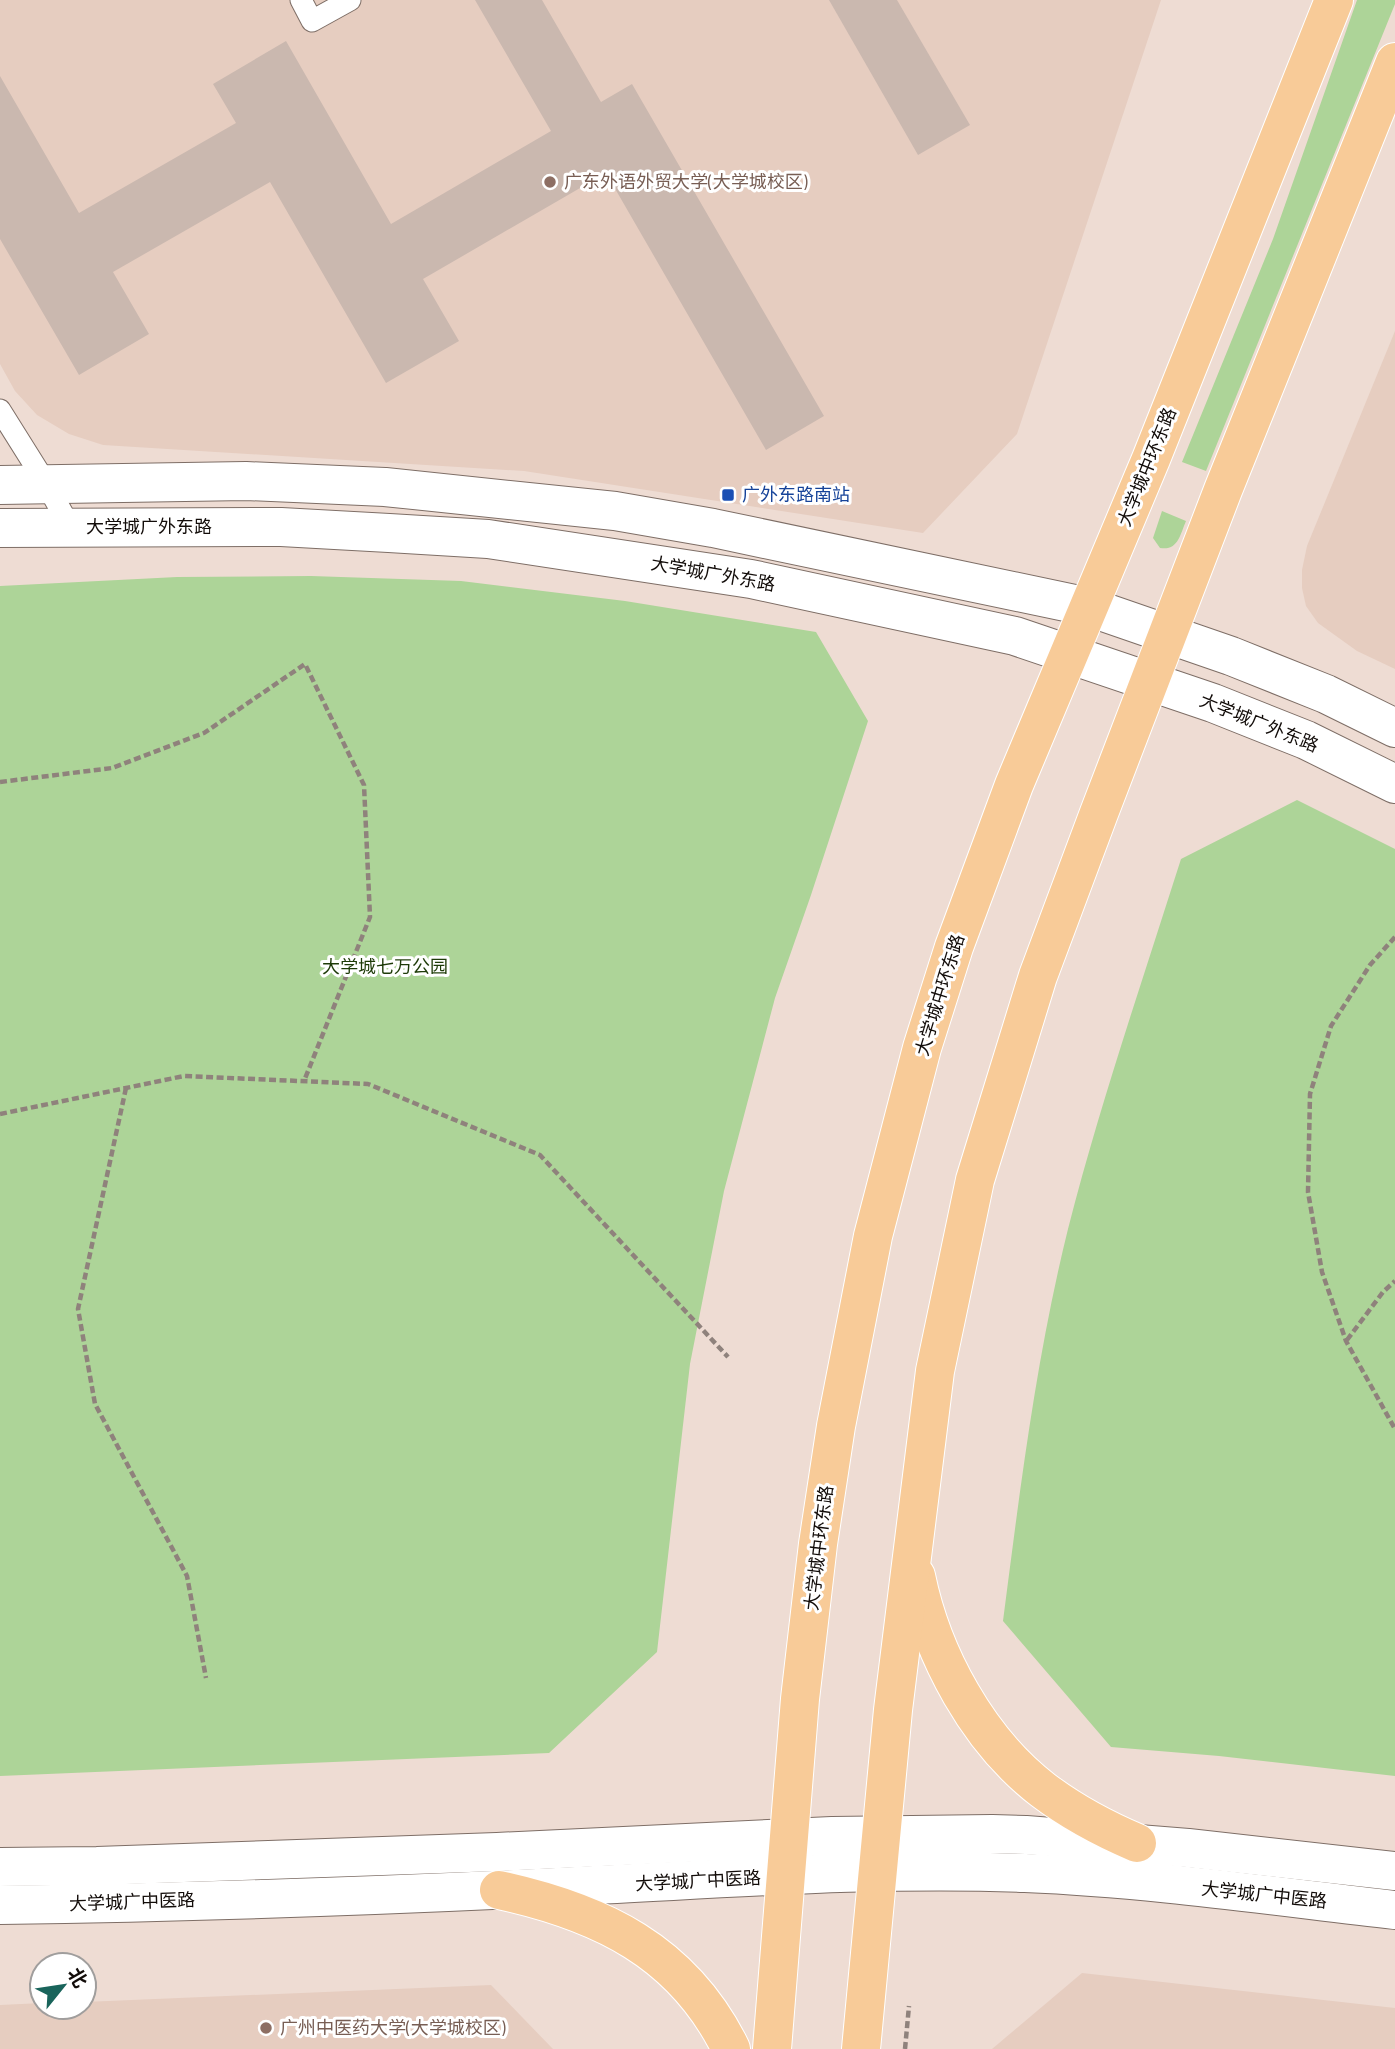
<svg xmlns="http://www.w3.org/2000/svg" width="1395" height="2049" font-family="Barlow,'Noto Sans SC',sans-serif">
	<rect width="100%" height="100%" fill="#eedcd3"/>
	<g fill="#e6cdc0">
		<polygon points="0,0 1161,0 1017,434 923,533 524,471 103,445 69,434 37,415 15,391 0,364"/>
		<polygon points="1395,331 1395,669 1357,651 1318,623 1306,606 1302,588 1302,570 1307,546"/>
		<polygon points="1082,1973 1395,2008 1395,2049 992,2049"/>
		<polygon points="491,1985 553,2049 0,2049 0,2005 42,2003 42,2007 84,2007 84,2002"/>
	</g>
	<g fill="#add498">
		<polygon points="1357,0 1395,0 1395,4 1206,471 1182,462 1273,239"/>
		<path d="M1162,511L1186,521C1180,535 1178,551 1160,548L1153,538Z"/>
		<polygon points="311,576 461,581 625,601 816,632 868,721 811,895 775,998 724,1191 690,1364 657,1652 549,1753 0,1776 0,586 177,577"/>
		<path d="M1297,800L1395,849V1776L1219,1756L1111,1747L1003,1621C1020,1490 1036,1358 1068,1229C1100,1104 1142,982 1181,859Z"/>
	</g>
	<g fill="#cab8af">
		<polygon points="475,0 542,0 601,102 632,84 824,416 766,450 606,173 423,279 459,341 386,383 270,182 113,272 149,334 79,375 0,239 0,76 79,213 236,123 213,84 286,41 391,224 551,131"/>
		<polygon points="829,0 897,0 970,125 918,155"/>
	</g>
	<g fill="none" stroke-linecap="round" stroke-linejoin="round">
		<defs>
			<g id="lane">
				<polyline points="301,0 312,21 350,0"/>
				<polyline points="0,410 47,485 70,527"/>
			</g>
			<g id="secondary">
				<polyline points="0,485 246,481 385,487 615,511 713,528 1089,607 1231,656 1326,694 1395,728"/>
				<polyline points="0,528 281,527 389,533 488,539 751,579 1015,636 1213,703 1306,740 1395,784"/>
				<polyline points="0,1867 97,1866 497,1852 832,1836 992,1834 1026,1835 1188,1848 1395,1871"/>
				<path d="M0,1905C192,1902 384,1896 576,1886C725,1879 875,1867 1025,1873C1148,1878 1272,1896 1395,1910"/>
			</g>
			<g id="primary">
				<path d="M916,1576C932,1655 978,1740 1043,1790C1072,1812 1104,1829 1137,1843"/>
				<path d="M499,1890C600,1912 683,1951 731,2049"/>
				<polyline points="772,2049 800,1699 818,1544 836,1426 873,1236 922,1048 954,947 1014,785 1151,459 1334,0"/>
				<polyline points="861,2049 893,1710 935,1371 975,1180 1038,976 1099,813 1223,490 1395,62"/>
			</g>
		</defs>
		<use href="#lane" stroke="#7e6e66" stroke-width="23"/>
		<use href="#secondary" stroke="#7e6e66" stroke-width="40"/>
		<use href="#primary" stroke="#fff" stroke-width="40"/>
		<g stroke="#8f827c" stroke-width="4.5" stroke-dasharray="7 3.5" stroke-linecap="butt">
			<polyline points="0,782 112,768 204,733 305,664 364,785 370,917 304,1081"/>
			<polyline points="1395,937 1370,965 1331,1026 1310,1094 1308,1192 1322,1272 1346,1341 1395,1429"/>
			<polyline points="126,1088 78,1309 95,1404 187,1576 206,1678"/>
			<polyline points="0,1114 184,1076 368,1084 540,1155 728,1357"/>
			<polyline points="1347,1340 1383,1292 1395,1281"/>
			<polyline points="905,2049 909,2006"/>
		</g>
		<use href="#lane" stroke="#fff" stroke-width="21"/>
		<use href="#secondary" stroke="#fff" stroke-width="38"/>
		<use href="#primary" stroke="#f8cb98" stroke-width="38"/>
	</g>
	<g fill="#8d6e63" stroke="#fff" stroke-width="2.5">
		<circle cx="550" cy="182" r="7"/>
		<circle cx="266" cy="2028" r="7"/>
	</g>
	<rect fill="#1a4fb4" stroke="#fff" stroke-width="2.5" x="721" y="488" width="14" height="14" rx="3.5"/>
	<g text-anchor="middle" stroke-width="6" stroke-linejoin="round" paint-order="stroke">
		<g font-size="18" fill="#785e54" stroke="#fff" text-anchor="start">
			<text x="564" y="188">广东外语外贸大学(大学城校区)</text>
			<text x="280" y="2034">广州中医药大学(大学城校区)</text>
		</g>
		<g font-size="18" fill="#120c09" stroke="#fff">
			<text transform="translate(1147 467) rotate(-68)" y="6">大学城中环东路</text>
			<text x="149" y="533">大学城广外东路</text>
			<text transform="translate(713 574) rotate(10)" y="6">大学城广外东路</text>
			<text transform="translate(1259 723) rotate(22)" y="6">大学城广外东路</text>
			<text transform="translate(940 995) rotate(-73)" y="6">大学城中环东路</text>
			<text transform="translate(819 1548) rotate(-83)" y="6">大学城中环东路</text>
			<text transform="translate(698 1881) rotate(-3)" y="6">大学城广中医路</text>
			<text transform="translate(1264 1895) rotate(6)" y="6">大学城广中医路</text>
			<text transform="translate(132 1902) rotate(-2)" y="6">大学城广中医路</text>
		</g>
		<g font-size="18" fill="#164399" stroke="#fff" text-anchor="start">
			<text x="742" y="501">广外东路南站</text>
		</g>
		<g font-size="18" fill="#1e3b08" stroke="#fff">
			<text x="385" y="973">大学城七万公园</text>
		</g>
	</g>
	<g transform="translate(63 1986) rotate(60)"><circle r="33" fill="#ffffff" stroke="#a09e9d" stroke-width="2"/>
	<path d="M0-5L12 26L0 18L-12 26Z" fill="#19645b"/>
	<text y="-10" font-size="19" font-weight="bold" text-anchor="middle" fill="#120c09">北</text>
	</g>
</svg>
